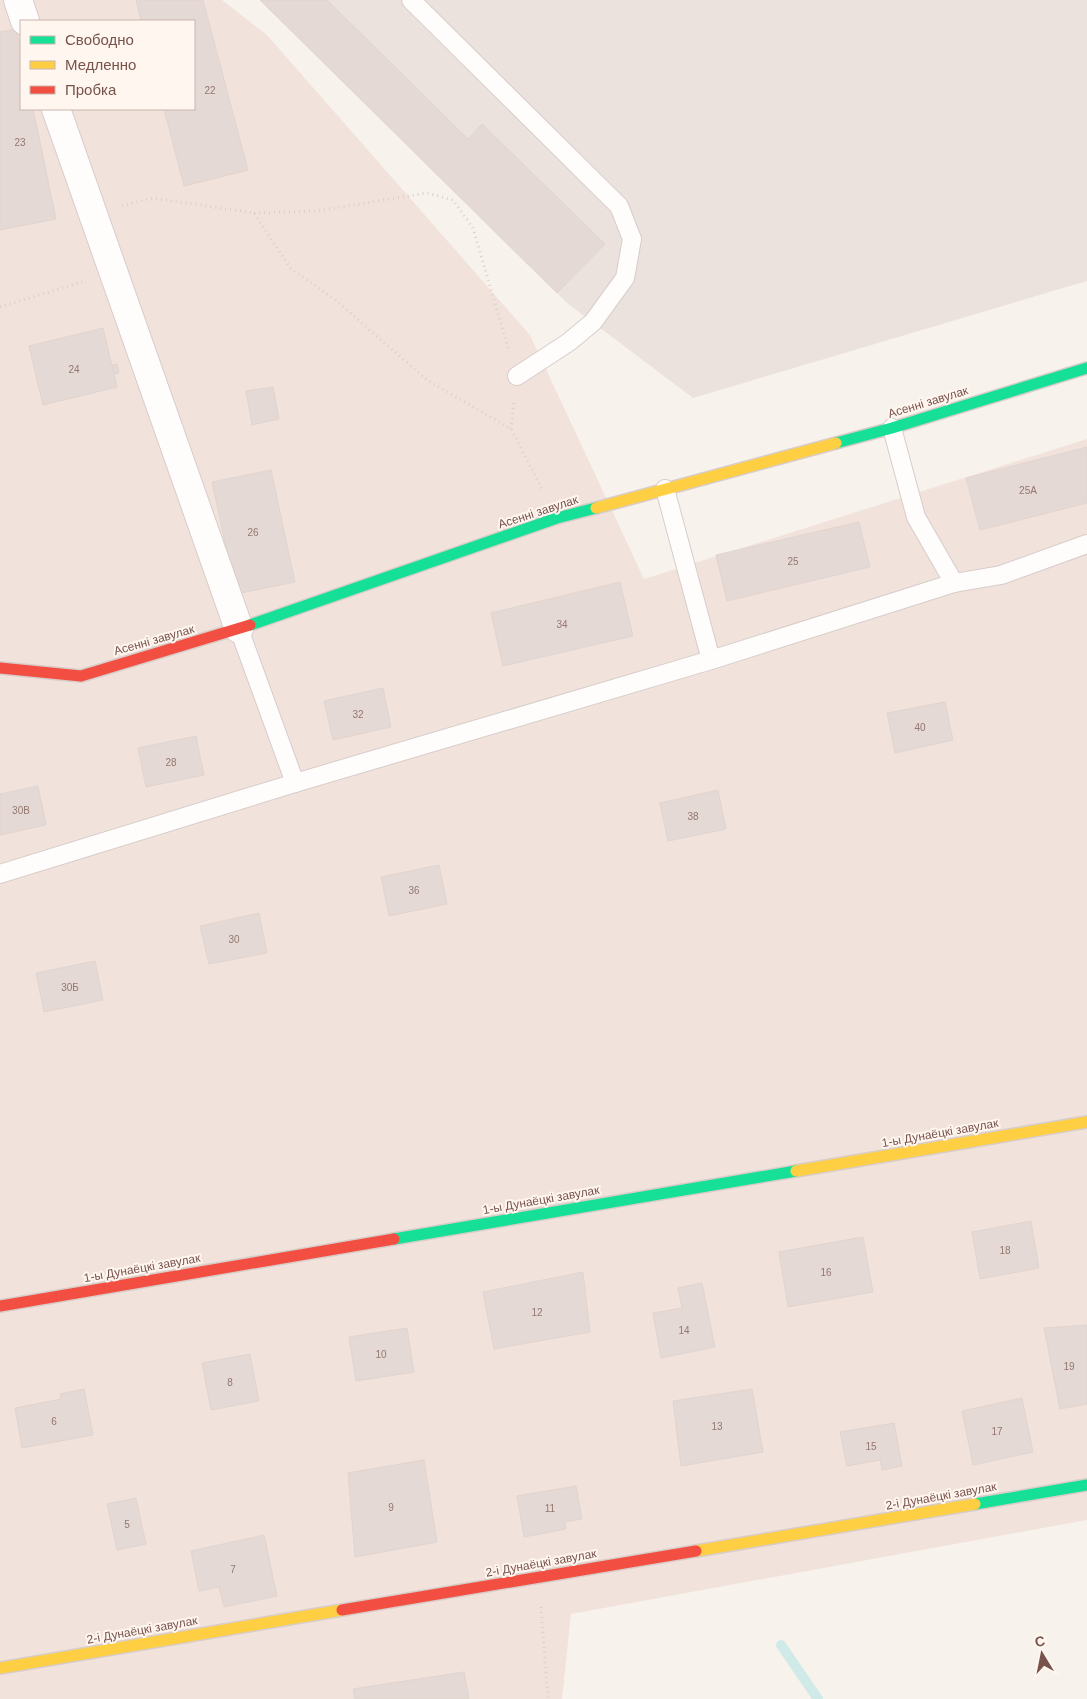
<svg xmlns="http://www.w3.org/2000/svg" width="1087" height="1699" font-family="Arial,sans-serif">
	<rect width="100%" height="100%" fill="#f8f2ed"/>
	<path fill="#f1e3db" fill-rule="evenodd" d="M0,0H222L267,35L530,335L644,579L1087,439V1520L571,1614L562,1699H0ZM21,21H194V109H21Z"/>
	<polygon fill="#ebe2de" points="260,0 1087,0 1087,281 693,398 567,303"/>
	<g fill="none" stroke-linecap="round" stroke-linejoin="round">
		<polyline stroke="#cfeae7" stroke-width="10" points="781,1645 818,1699"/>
	</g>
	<g fill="#e5d9d5" stroke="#e1d4cf">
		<polygon points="136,0 203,0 248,170 184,186 164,109 194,109 194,21 141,21"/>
		<polygon points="260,0 327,0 468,139 482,124 605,244 557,293"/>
		<polygon points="16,29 21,52 21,109 33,109 56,219 0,230 0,32"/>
		<polygon points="103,328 117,387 43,405 29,346"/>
		<polygon points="117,364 119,373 115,374 112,365"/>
		<polygon points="273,387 279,419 252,425 246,391"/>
		<polygon points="1087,447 1087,503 980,530 966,478"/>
		<polygon points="271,470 295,582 236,594 212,482"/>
		<polygon points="859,522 870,567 727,601 716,555"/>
		<polygon points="620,582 633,636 503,666 491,613"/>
		<polygon points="383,688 391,727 333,740 324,701"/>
		<polygon points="945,702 953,740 895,753 887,713"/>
		<polygon points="196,736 204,775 146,787 138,748"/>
		<polygon points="38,786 46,825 0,835 0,794"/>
		<polygon points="718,790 726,829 668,841 660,803"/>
		<polygon points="439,865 447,904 389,916 381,877"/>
		<polygon points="259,913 267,953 209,964 200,926"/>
		<polygon points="95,961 103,1000 44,1012 36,973"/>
		<polygon points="1031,1221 1039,1268 980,1279 972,1232"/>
		<polygon points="863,1237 873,1292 788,1307 779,1252"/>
		<polygon points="583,1272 590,1332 494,1349 483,1292"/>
		<polygon points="702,1283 715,1347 661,1358 653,1313 682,1308 678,1288"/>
		<polygon points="1087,1325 1087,1404 1060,1409 1044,1328"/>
		<polygon points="407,1328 414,1372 356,1381 349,1337"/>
		<polygon points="250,1354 259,1401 211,1410 202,1363"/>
		<polygon points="84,1389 93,1435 22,1448 15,1408 61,1399 60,1394"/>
		<polygon points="752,1389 763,1452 681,1466 673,1401"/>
		<polygon points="1022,1398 1033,1452 973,1465 962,1411"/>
		<polygon points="894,1423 902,1466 882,1470 880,1460 847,1466 840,1432"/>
		<polygon points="424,1460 437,1542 355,1557 348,1473"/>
		<polygon points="576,1486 582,1519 565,1522 566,1529 524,1537 517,1496"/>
		<polygon points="136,1498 146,1544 117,1550 107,1504"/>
		<polygon points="264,1535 277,1596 224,1607 219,1587 199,1591 191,1551"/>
		<polygon points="464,1672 469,1699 355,1699 353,1689"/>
	</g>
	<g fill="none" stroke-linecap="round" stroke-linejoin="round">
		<defs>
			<g id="lane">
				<polyline points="411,0 619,206 632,239 625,278 593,322 569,342 517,376"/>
				<polyline points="892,428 916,517 954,583"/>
				<polyline points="665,489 711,660"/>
				<polyline points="239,629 295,783"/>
				<polyline points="0,874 295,783 711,660 954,583 1001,575 1087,544"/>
			</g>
			<g id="street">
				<polyline points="18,0 25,21"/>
				<polyline points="56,109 239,629"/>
			</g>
			<g id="fast">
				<polyline points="836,443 892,428 1087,368"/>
				<polyline points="250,625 557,518 596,508"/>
				<polyline points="394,1239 796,1171"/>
				<polyline points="975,1504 1087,1485"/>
			</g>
			<g id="slow">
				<polyline points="596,508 836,443"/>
				<polyline points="796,1171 1087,1122"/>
				<polyline points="696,1551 975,1504"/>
				<polyline points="0,1668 342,1610"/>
			</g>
			<g id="jam">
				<polyline points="0,668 81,676 250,625"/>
				<polyline points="0,1306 394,1239"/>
				<polyline points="342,1610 696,1551"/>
			</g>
		</defs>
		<use href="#lane" stroke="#d7cdca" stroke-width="20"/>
		<use href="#street" stroke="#d7cdca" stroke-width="30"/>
		<use href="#fast" stroke="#d8cdc9" stroke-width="14"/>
		<use href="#slow" stroke="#d8cdc9" stroke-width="14"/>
		<use href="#jam" stroke="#d8cdc9" stroke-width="14"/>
		<g stroke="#dad0ce" stroke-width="3" stroke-dasharray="1 4" stroke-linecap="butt">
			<polyline points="122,206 152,198 254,213 291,269 333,298 427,380 511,429 543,491"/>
			<polyline points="254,213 317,211 427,193 453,200 473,228 509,351"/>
			<polyline points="0,307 85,281"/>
			<polyline points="511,429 514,401"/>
			<polyline points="541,1607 548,1699"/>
		</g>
		<use href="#lane" stroke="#fefdfc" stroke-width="18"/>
		<use href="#street" stroke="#fefdfc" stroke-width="28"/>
		<use href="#fast" stroke="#16e098" stroke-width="11"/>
		<use href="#slow" stroke="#ffcf43" stroke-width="11"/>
		<use href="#jam" stroke="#f24e42" stroke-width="11"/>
	</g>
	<g text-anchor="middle" stroke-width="4" stroke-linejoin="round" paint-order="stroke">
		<g font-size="10" fill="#947770">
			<text x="210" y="94">22</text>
			<text x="20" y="146">23</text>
			<text x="74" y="373">24</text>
			<text x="1028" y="494">25А</text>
			<text x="253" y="536">26</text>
			<text x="793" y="565">25</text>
			<text x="562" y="628">34</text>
			<text x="358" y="718">32</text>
			<text x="920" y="731">40</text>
			<text x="171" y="766">28</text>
			<text x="21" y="814">30В</text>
			<text x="693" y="820">38</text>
			<text x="414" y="894">36</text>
			<text x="234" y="943">30</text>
			<text x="70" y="991">30Б</text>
			<text x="1005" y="1254">18</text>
			<text x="826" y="1276">16</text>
			<text x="537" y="1316">12</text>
			<text x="684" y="1334">14</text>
			<text x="381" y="1358">10</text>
			<text x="1069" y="1370">19</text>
			<text x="230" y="1386">8</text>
			<text x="54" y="1425">6</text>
			<text x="717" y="1430">13</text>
			<text x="997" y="1435">17</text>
			<text x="871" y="1450">15</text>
			<text x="391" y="1511">9</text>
			<text x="550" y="1512">11</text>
			<text x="127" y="1528">5</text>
			<text x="233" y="1573">7</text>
		</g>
		<g font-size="12" fill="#77534c" stroke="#fff6ef">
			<text transform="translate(928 402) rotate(-17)" y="4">Асенні завулак</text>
			<text transform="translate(538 512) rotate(-18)" y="4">Асенні завулак</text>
			<text transform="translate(154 640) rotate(-16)" y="4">Асенні завулак</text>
			<text transform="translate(940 1133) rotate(-10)" y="4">1-ы Дунаёцкі завулак</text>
			<text transform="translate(541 1200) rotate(-10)" y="4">1-ы Дунаёцкі завулак</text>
			<text transform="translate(142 1268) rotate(-10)" y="4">1-ы Дунаёцкі завулак</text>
			<text transform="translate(941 1496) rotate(-10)" y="4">2-і Дунаёцкі завулак</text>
			<text transform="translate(541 1563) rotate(-10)" y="4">2-і Дунаёцкі завулак</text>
			<text transform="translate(142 1630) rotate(-10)" y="4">2-і Дунаёцкі завулак</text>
		</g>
	</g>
	<rect x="20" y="20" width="175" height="90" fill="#fff6ef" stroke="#c9b5ae"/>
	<rect x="30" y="36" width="25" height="8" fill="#16e098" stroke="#c9b5ae"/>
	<text x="65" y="45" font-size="15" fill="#77534c">Свободно</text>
	<rect x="30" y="61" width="25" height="8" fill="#ffcf43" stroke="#c9b5ae"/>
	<text x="65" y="70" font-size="15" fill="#77534c">Медленно</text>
	<rect x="30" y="86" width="25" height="8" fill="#f24e42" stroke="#c9b5ae"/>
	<text x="65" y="95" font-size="15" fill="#77534c">Пробка</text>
	<g transform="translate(1042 1654) rotate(350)" stroke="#fff6ef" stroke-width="4" paint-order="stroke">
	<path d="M0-4L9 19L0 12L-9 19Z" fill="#77534c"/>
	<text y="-8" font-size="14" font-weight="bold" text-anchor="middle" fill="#77534c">С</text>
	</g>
</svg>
